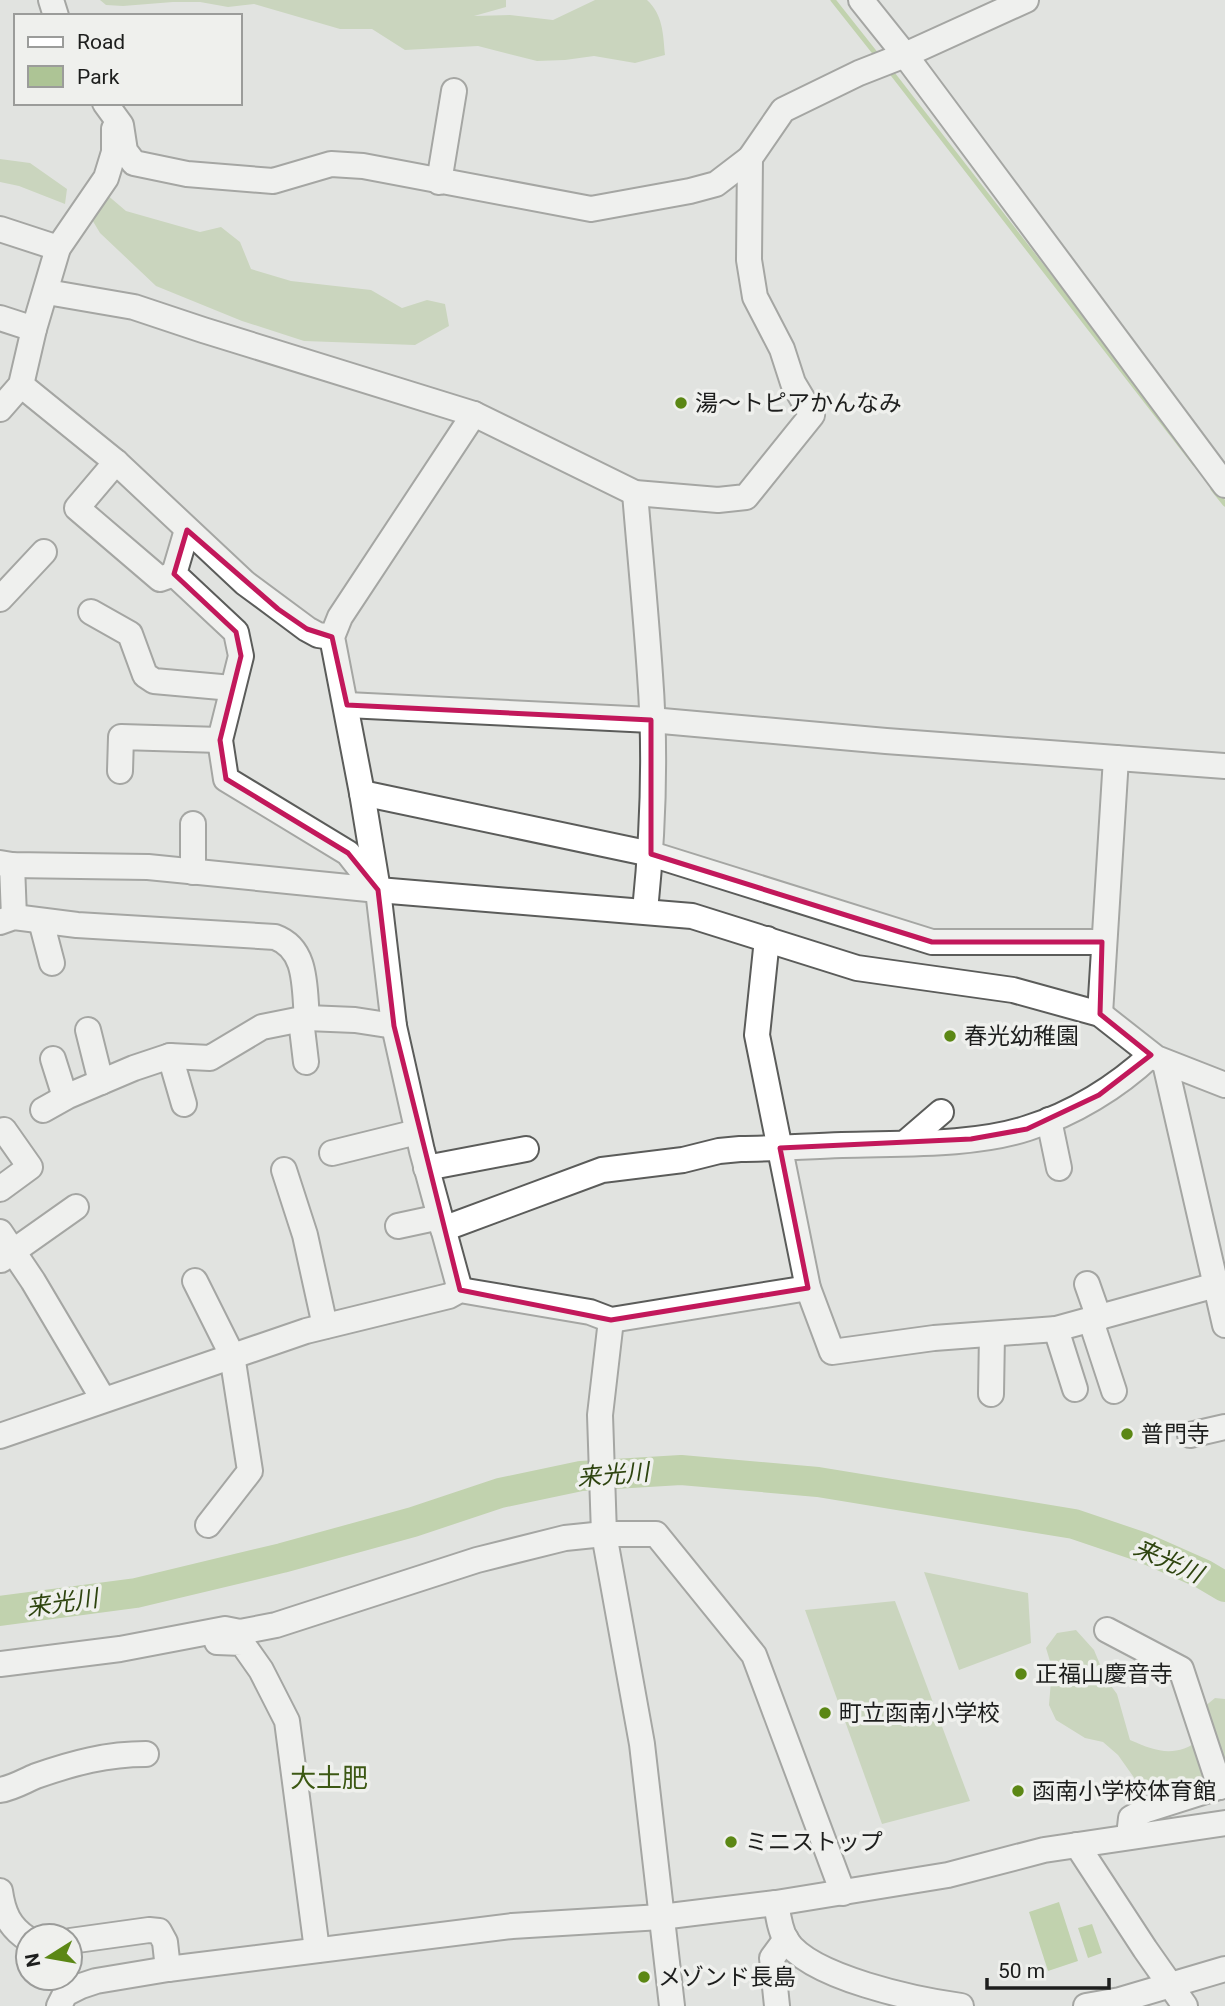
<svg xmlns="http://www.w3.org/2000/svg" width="1225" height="2006" font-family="Roboto,'Noto Sans JP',sans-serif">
	<rect width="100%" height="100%" fill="#e1e3e0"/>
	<g fill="#adc495">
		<path d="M100,0H506V7L474,16L510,15L553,20L595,0H647C663,15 663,33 665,55L635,63L594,56L565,60L537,61L478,46L405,50L372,29H340L254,4L228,7L200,2H173L123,6L106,5Z"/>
		<polygon points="0,159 30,163 67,189 65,204 19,186 0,182"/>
		<polygon points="99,188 126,211 200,232 221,227 240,242 251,269 291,281 371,290 402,308 427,300 445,304 449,326 415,345 304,341 242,321 156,286 100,233 85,208"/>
		<polygon points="924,1572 1028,1593 1031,1643 959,1670"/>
		<polygon points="895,1601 970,1801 882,1824 805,1610"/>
		<path d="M1076,1630L1094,1650L1106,1679L1117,1694L1130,1740C1158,1752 1174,1758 1202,1739L1204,1707L1215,1698L1225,1699V1778L1154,1798L1135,1779L1118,1755L1103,1742L1085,1738L1056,1720L1049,1705L1052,1668L1046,1648L1057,1633Z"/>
	</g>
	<g fill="#99bc72">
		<polygon points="1059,1902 1078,1961 1048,1971 1029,1912"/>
		<polygon points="1092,1924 1102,1953 1088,1958 1078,1928"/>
	</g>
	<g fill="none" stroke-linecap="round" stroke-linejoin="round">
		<g stroke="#99bc72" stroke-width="5">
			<polyline points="833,0 879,58"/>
			<polyline points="888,68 1195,464"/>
			<polyline points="1213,489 1225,504"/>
		</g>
		<polyline stroke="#99bc72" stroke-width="30" points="0,1611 136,1593 282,1558 413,1522 500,1493 581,1476 681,1470 818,1482 1074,1524 1142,1547 1203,1574 1225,1587"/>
		<defs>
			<g id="minor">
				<polyline points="51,0 56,16"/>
				<polyline points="861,0 905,55 1225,485"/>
				<polyline points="105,103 121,125 125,151 134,163 187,174 273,181 331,164 363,166 591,209 690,191 716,184 750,158 783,110 859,73 905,55 1026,0"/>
				<polyline points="439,182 454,91"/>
				<polyline points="0,229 58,248"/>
				<polyline points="47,292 134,307 203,330 474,414 635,493 718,500 746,497 812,415 793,383 782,349 755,297 749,260 750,158"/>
				<polyline points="0,318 34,329"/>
				<polyline points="21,385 116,462 245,583 307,629 318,635 332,637"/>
				<polyline points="0,409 21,385 34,329 58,248 106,178 114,152 114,129"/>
				<polyline points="116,462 77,508 160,579 174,574"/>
				<path d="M635,493C640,554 646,615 650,675C656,754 653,833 645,911"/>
				<polyline points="187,530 174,574 236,632 241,656 220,740 226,779 348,853 377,890"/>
				<polyline points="0,599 44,552"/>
				<polyline points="91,612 130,634 145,675 154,681 232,688"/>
				<polyline points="347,705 651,720 886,741 1225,766"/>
				<polyline points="120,771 121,737 220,740"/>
				<polyline points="362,793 651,854 932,942 1102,942"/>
				<polyline points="0,863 12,865 148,867 378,890 692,916 857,968 1013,990 1100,1014 1156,1058 1225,1085"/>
				<polyline points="12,865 14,917"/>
				<polyline points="193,872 193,824"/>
				<polyline points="41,921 52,963"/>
				<path d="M0,922L14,917L77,925L275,937C308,949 304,988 307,1018"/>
				<polyline points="767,939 757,1035 808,1288 832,1352 934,1338 1056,1329 1216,1285"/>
				<polyline points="1100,1014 1116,758"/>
				<polyline points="301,1020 306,1062"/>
				<polyline points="88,1030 101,1082"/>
				<polyline points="170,1056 184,1104"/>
				<polyline points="53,1059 65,1097"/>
				<polyline points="1165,1063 1225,1325"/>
				<polyline points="43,1110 68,1096 134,1068 170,1056 210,1058 262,1027 307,1018 355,1020 394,1026"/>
				<polyline points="1049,1120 1059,1168"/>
				<polyline points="0,1133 4,1130 30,1167 0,1189"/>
				<polyline points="905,1143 941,1112"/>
				<polyline points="332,1153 417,1132"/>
				<polyline points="426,1168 526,1149"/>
				<polyline points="284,1170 305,1235 325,1326"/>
				<polyline points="398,1226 440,1217"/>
				<path d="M443,1229L602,1170L683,1160L719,1151L740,1149C774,1149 808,1146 842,1145C899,1143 974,1146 1028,1128C1073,1114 1117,1087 1151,1055"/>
				<polyline points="0,1232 33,1281 103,1399"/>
				<polyline points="1,1260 76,1207"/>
				<polyline points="195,1281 232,1355 250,1471 208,1525"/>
				<polyline points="1087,1284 1099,1318"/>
				<polyline points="460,1290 422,1151 394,1026 378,890 362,793 332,637 340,617 474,414"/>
				<polyline points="611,1320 600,1415 604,1534 642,1744 672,2006"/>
				<polyline points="1091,1321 1114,1391"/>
				<polyline points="1056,1329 1075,1389"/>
				<polyline points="991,1394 992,1334"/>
				<polyline points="1190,1435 1225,1427"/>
				<polyline points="0,1436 306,1331 449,1296 460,1290 590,1312 611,1320 808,1288"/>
				<polyline points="1107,1630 1181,1669 1220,1787"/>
				<polyline points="217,1642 242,1643 261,1670 287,1721 317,1950"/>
				<polyline points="0,1664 120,1649 225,1629 240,1632 276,1625 477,1560 565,1538 604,1534 656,1534 754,1655 843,1893"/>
				<path d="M0,1790C13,1788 24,1781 36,1776C73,1763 107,1754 146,1754"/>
				<polyline points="1129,1836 1131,1818 1146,1810 1225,1785"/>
				<polyline points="1077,1845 1145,1949 1185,2006"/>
				<path d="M0,1891C3,1912 9,1927 28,1939"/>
				<path d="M776,1903C778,1915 780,1930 786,1940C810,1978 918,2000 961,2006"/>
				<polyline points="70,1941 149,1930 159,1931 165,1942 168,1969"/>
				<polyline points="59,2006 65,1994 81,1986 96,1981 168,1969 512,1926 661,1917 776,1903 948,1875 1044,1850 1225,1823"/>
				<polyline points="777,2006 772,1958 786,1939"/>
				<polyline points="1086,2006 1120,2000 1225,1969"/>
			</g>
		</defs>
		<use href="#minor" stroke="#5b5c5a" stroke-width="28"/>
		<use href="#minor" stroke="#fff" stroke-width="24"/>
	</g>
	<path d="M0 0H1225V2006H0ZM187,530L278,609L307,629L332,637L347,705L651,720V854L932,942H1102L1100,1014L1151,1055L1099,1095L1027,1129L971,1139L780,1148L808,1288L611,1320L460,1290L394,1026L378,890L348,853L226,779L220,740L241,656L236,632L174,574Z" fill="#e1e3e0" fill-opacity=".55" fill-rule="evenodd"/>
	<path fill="none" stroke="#c2185b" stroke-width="5" stroke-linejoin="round" d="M187,530L278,609L307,629L332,637L347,705L651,720V854L932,942H1102L1100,1014L1151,1055L1099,1095L1027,1129L971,1139L780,1148L808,1288L611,1320L460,1290L394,1026L378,890L348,853L226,779L220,740L241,656L236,632L174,574Z"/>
	<g fill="#5b8714" stroke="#eff0ed" stroke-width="2.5">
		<circle cx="681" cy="403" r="7"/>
		<circle cx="950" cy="1036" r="7"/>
		<circle cx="1127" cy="1434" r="7"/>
		<circle cx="1021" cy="1674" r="7"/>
		<circle cx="825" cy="1713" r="7"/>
		<circle cx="1018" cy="1791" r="7"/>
		<circle cx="731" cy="1842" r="7"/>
		<circle cx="644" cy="1977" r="7"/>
	</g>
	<g text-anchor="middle" stroke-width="7" stroke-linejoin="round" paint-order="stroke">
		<g font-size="23" fill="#1d1e1d" stroke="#eff0ed" text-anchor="start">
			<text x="695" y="411">湯～トピアかんなみ</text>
			<text x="964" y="1044">春光幼稚園</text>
			<text x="1141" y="1442">普門寺</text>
			<text x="1035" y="1682">正福山慶音寺</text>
			<text x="839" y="1721">町立函南小学校</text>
			<text x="1032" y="1799">函南小学校体育館</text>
			<text x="745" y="1850">ミニストップ</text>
			<text x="658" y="1985">メゾンド長島</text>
		</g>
		<g font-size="24" font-style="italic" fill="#2e440f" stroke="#eff0ed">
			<text transform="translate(613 1475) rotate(-5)" y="8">来光川</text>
			<text transform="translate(1168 1561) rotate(24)" y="8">来光川</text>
			<text transform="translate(62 1603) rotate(-8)" y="8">来光川</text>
		</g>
		<g font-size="26" fill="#3c5813" stroke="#eff0ed">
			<text x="329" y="1787">大土肥</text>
		</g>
	</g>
	<rect x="14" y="14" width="228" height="91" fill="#eff0ed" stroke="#9b9c9a" stroke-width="2"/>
	<rect x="28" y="37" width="35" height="10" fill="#ffffff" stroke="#9b9c9a" stroke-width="2"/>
	<text x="77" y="49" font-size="21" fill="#1d1e1d">Road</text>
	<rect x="28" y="66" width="35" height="21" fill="#adc495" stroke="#9b9c9a" stroke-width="2"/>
	<text x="77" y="84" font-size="21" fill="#1d1e1d">Park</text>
	<g transform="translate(49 1957) rotate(259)"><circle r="33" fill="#eff0ed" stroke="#9b9c9a" stroke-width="2"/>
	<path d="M0-5L12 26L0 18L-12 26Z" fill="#5b8714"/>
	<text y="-10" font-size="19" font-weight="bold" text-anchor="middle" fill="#1d1e1d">N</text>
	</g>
	<path d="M987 1978v10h122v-10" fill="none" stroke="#1d1e1d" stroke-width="3.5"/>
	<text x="998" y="1978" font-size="21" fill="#1d1e1d" stroke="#eff0ed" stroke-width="5" paint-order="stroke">50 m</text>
</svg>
